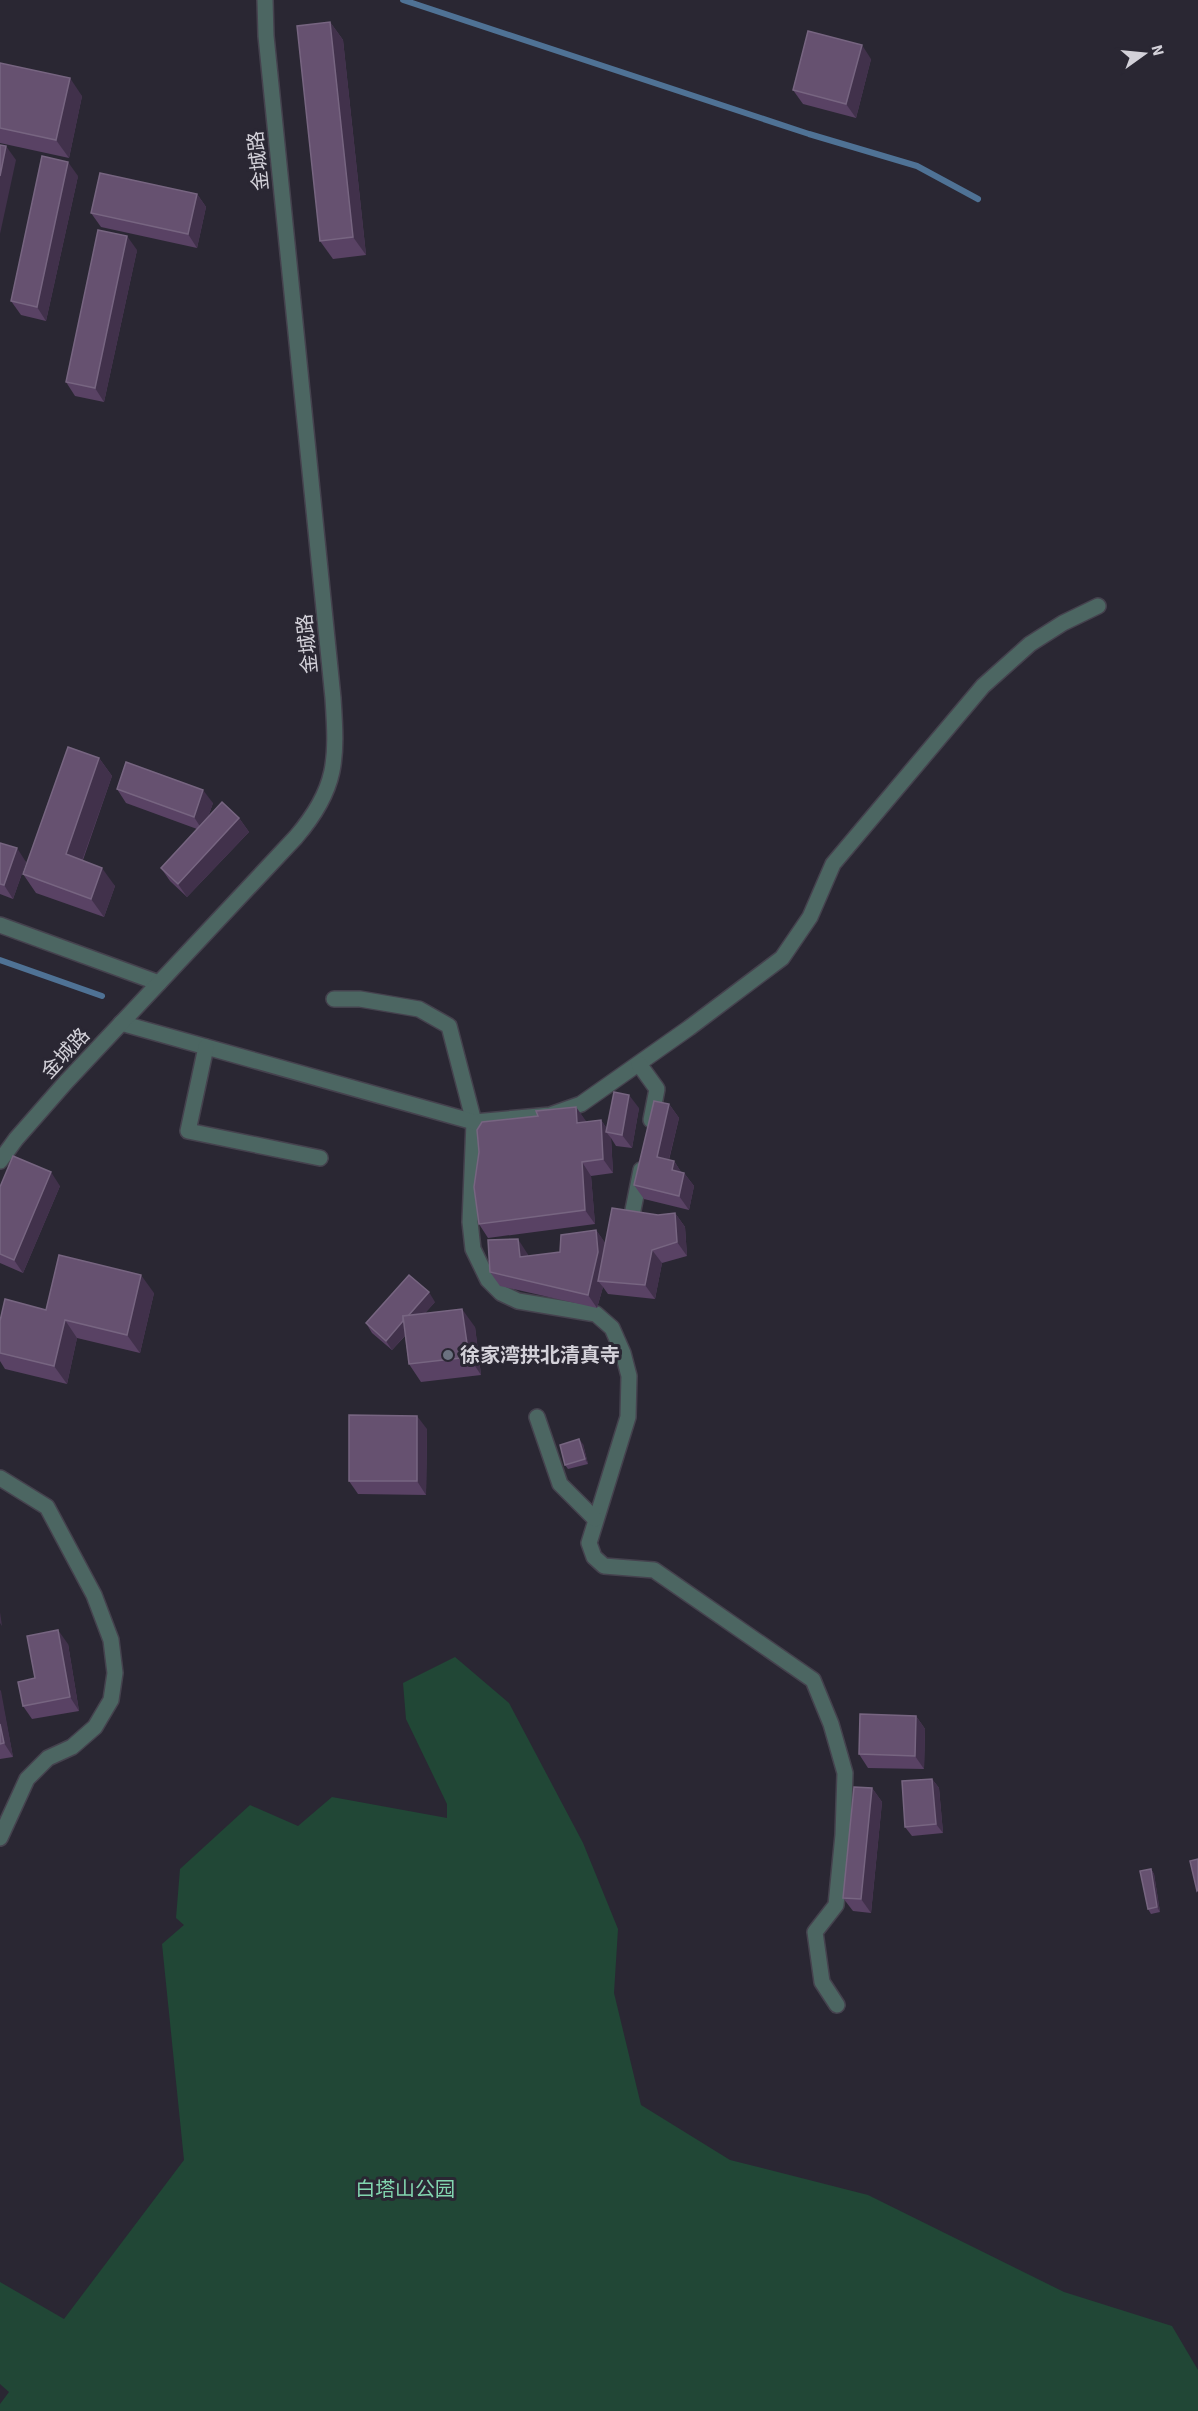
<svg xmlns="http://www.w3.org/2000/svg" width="1198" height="2411" font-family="'Source Sans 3','Noto Sans SC',sans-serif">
	<rect width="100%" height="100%" fill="#2a2733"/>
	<polygon fill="#214736" points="455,1657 509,1703 583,1843 618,1929 614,1993 641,2105 730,2160 868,2195 1064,2292 1172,2326 1198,2370 1198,2411 0,2411 0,2404 9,2392 0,2384 0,2282 64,2319 184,2160 162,1944 184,1925 176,1918 180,1869 250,1805 298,1826 332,1797 447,1818 447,1804 406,1719 403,1683"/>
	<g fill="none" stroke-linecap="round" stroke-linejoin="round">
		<g stroke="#4f7295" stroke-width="6">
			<polyline points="403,0 809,134 917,166 978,199"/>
			<polyline points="0,960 102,996"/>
		</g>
		<defs>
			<g id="minor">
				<polyline points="0,925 159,983"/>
				<polyline points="334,999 360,999 419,1009 449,1026 474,1122 470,1222 473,1249 488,1280 501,1293 518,1301 596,1314 612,1328 623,1353 629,1376 628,1417 589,1543 594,1557 604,1566 654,1570 813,1680 831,1724 845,1773 843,1835 836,1905 815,1932 822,1982 837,2005"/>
				<polyline points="121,1023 474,1122 550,1115 581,1104 689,1028 782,958 810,917 833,864 983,686 1030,644 1063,623 1098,606"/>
				<polyline points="206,1047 188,1131 320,1158"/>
				<polyline points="639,1064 657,1089 651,1120"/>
				<path d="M0,1161L16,1139L66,1082L296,837C338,788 337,759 333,698L266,36L265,0"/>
				<polyline points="633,1210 641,1170"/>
				<polyline points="537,1417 560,1484 595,1519"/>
				<polyline points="0,1478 47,1507 94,1595 111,1640 115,1673 111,1700 95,1727 72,1747 48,1758 27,1779 0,1838"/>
			</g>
		</defs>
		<use href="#minor" stroke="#45424e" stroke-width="18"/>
		<use href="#minor" stroke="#4c6662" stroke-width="15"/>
	</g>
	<g fill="#594264">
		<polygon points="330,22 343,40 366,255 333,259 320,241"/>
		<polygon points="871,59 856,118 803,104 793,90"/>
		<polygon points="0,63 82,96 69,158 0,143"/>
		<polygon points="78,176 46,321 21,315 11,301"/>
		<polygon points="197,194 206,207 197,248 101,227 91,213"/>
		<polygon points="137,250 104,402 75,396 66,382"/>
		<polygon points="99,758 112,776 83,860 115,886 104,917 36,893 23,874"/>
		<polygon points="117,789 213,803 208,817 239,818 249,832 187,897 170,881 161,868 197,829 126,803"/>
		<polygon points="0,843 26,862 13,899 0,894"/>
		<polygon points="669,1104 679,1118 669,1160 674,1161 681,1172 684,1173 694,1186 689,1210 644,1199 634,1185"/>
		<polygon points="576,1107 586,1122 601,1120 607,1129 639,1108 632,1148 616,1146 611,1138 613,1173 591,1176 595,1224 488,1238 479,1224 538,1116"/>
		<polygon points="60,1186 23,1273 0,1263 0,1187"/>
		<polygon points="675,1213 685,1227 687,1256 662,1263 655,1299 608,1294 603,1287 597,1308 500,1286 490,1272 527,1253 528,1256 560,1252 596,1230 605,1243 658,1215"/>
		<polygon points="154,1293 140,1353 77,1338 67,1384 5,1369 0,1361 0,1321 46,1310"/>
		<polygon points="435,1302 425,1313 475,1327 481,1375 421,1382 409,1364 405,1336 392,1350 372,1333 366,1323"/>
		<polygon points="427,1429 426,1495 358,1494 349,1481"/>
		<polygon points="583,1444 588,1464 568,1469 565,1465"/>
		<polygon points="68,1644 79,1711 32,1719 23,1706 35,1678"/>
		<polygon points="0,1690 13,1757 0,1759"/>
		<polygon points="916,1716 925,1729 924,1769 868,1768 859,1754"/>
		<polygon points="932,1779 939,1788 943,1833 912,1836 905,1827"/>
		<polygon points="872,1788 882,1802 871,1913 853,1911 843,1898"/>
		<polygon points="1151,1869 1154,1874 1160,1912 1151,1914 1148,1909"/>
	</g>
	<g fill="#41314b">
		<polygon points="330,22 343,40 366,255 353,237"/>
		<polygon points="862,45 871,59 856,118 846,104"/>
		<polygon points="70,78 82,96 69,158 56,140"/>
		<polygon points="6,146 16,160 0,234 0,176"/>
		<polygon points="68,162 78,176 46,321 37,307"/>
		<polygon points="197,194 206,207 197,248 188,234"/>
		<polygon points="127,236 137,250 104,402 95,388"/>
		<polygon points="99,758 112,776 78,872 66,854"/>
		<polygon points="203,790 213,803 203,831 194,817"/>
		<polygon points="239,818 249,832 187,897 178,884"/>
		<polygon points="17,848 26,862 13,899 4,885"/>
		<polygon points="102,868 115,886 104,917 91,899"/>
		<polygon points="629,1095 639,1108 632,1148 622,1135"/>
		<polygon points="669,1104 679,1118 666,1171 657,1157"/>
		<polygon points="576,1107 586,1121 587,1137 577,1123"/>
		<polygon points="601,1120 610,1133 606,1132 611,1138 613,1173 603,1159"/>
		<polygon points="674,1161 683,1175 672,1170"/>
		<polygon points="582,1162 591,1176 595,1224 585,1210"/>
		<polygon points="51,1172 60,1186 23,1273 14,1260"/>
		<polygon points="684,1173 694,1186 689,1210 679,1196"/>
		<polygon points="675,1213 685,1227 687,1256 677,1242"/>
		<polygon points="596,1230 606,1244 598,1281 603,1287 597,1308 588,1295"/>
		<polygon points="518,1239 527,1253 530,1270 520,1257"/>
		<polygon points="652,1250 662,1263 655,1299 645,1285"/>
		<polygon points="141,1275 154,1293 140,1353 127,1335"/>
		<polygon points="429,1292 435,1302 392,1350 386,1341"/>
		<polygon points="462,1309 475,1327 481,1375 469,1357"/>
		<polygon points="65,1320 77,1338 67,1384 54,1366"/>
		<polygon points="417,1416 427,1429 426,1495 417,1481"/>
		<polygon points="579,1439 583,1444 588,1464 585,1459"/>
		<polygon points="0,1612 2,1626 0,1623"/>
		<polygon points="58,1630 68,1644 79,1711 70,1697"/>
		<polygon points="0,1690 1,1691 13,1757 4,1743 0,1724"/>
		<polygon points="916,1716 925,1729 924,1769 915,1756"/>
		<polygon points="932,1779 939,1788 943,1833 936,1824"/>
		<polygon points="872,1788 882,1802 871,1913 861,1899"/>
		<polygon points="1151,1869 1154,1874 1160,1912 1157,1907"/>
	</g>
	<g fill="#665170" stroke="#776581" stroke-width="1.5">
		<polygon points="330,22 353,237 320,241 297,26"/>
		<polygon points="808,31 862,45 846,104 793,90"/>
		<polygon points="0,63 70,78 56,140 0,128"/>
		<polygon points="0,145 6,146 0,176"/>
		<polygon points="42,156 68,162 37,307 11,301"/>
		<polygon points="100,173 197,194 188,234 91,213"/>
		<polygon points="98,230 127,236 95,388 66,382"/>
		<polygon points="68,747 99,758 66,854 102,868 91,899 23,874"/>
		<polygon points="126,762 203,790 194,817 117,789"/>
		<polygon points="222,802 239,818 178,884 161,868"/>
		<polygon points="0,843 17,848 4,885 0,884"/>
		<polygon points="614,1092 629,1095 622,1135 606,1132"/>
		<polygon points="654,1101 669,1104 657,1157 674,1161 672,1170 684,1173 679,1196 634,1185"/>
		<polygon points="576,1107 577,1123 601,1120 603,1159 582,1162 585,1210 479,1224 474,1187 479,1152 477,1130 482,1122 538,1116 536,1111"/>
		<polygon points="13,1156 51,1172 14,1260 0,1254 0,1187"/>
		<polygon points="612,1208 658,1215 675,1213 677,1242 652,1250 645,1285 598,1281"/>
		<polygon points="596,1230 598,1252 588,1295 490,1272 488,1240 518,1239 520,1257 560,1252 561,1235"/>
		<polygon points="59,1255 141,1275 127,1335 65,1320 54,1366 0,1353 0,1321 5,1299 46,1310"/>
		<polygon points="409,1275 429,1292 408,1316 403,1316 403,1321 386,1341 366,1323"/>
		<polygon points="462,1309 469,1357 409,1364 403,1316"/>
		<polygon points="349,1415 417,1416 417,1481 349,1481"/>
		<polygon points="579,1439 585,1459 565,1465 560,1445"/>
		<polygon points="58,1630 70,1697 23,1706 18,1682 35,1678 27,1636"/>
		<polygon points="860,1714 916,1716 915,1756 859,1754"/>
		<polygon points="0,1724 4,1743 0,1744"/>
		<polygon points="932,1779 936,1824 905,1827 902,1781"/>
		<polygon points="854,1787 872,1788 861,1899 843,1898"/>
		<polygon points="1198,1859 1198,1890 1197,1891 1190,1861"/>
		<polygon points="1151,1869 1157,1907 1148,1909 1140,1871"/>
	</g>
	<circle fill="#6b7280" stroke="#2a2733" stroke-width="2" cx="448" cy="1355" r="6"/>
	<g text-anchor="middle" stroke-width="6" stroke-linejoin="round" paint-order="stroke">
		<g font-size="20" fill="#d3d1d9" stroke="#2a2733">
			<text transform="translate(258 161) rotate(-96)" y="7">金城路</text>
			<text transform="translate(307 644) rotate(-96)" y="7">金城路</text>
			<text transform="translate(65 1053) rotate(-47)" y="7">金城路</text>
		</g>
		<g font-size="20" font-weight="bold" fill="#d3d1d9" stroke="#2a2733" text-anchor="start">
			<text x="460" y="1362">徐家湾拱北清真寺</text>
		</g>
		<g font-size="20" fill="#82d5af" stroke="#2a2733">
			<text x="405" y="2196">白塔山公园</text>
		</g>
	</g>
	<g transform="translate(1144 54) rotate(75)" stroke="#2a2733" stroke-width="4.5" paint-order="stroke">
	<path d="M0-4.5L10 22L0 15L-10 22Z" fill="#d3d1d9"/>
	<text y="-9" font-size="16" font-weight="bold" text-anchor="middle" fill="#d3d1d9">N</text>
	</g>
</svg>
